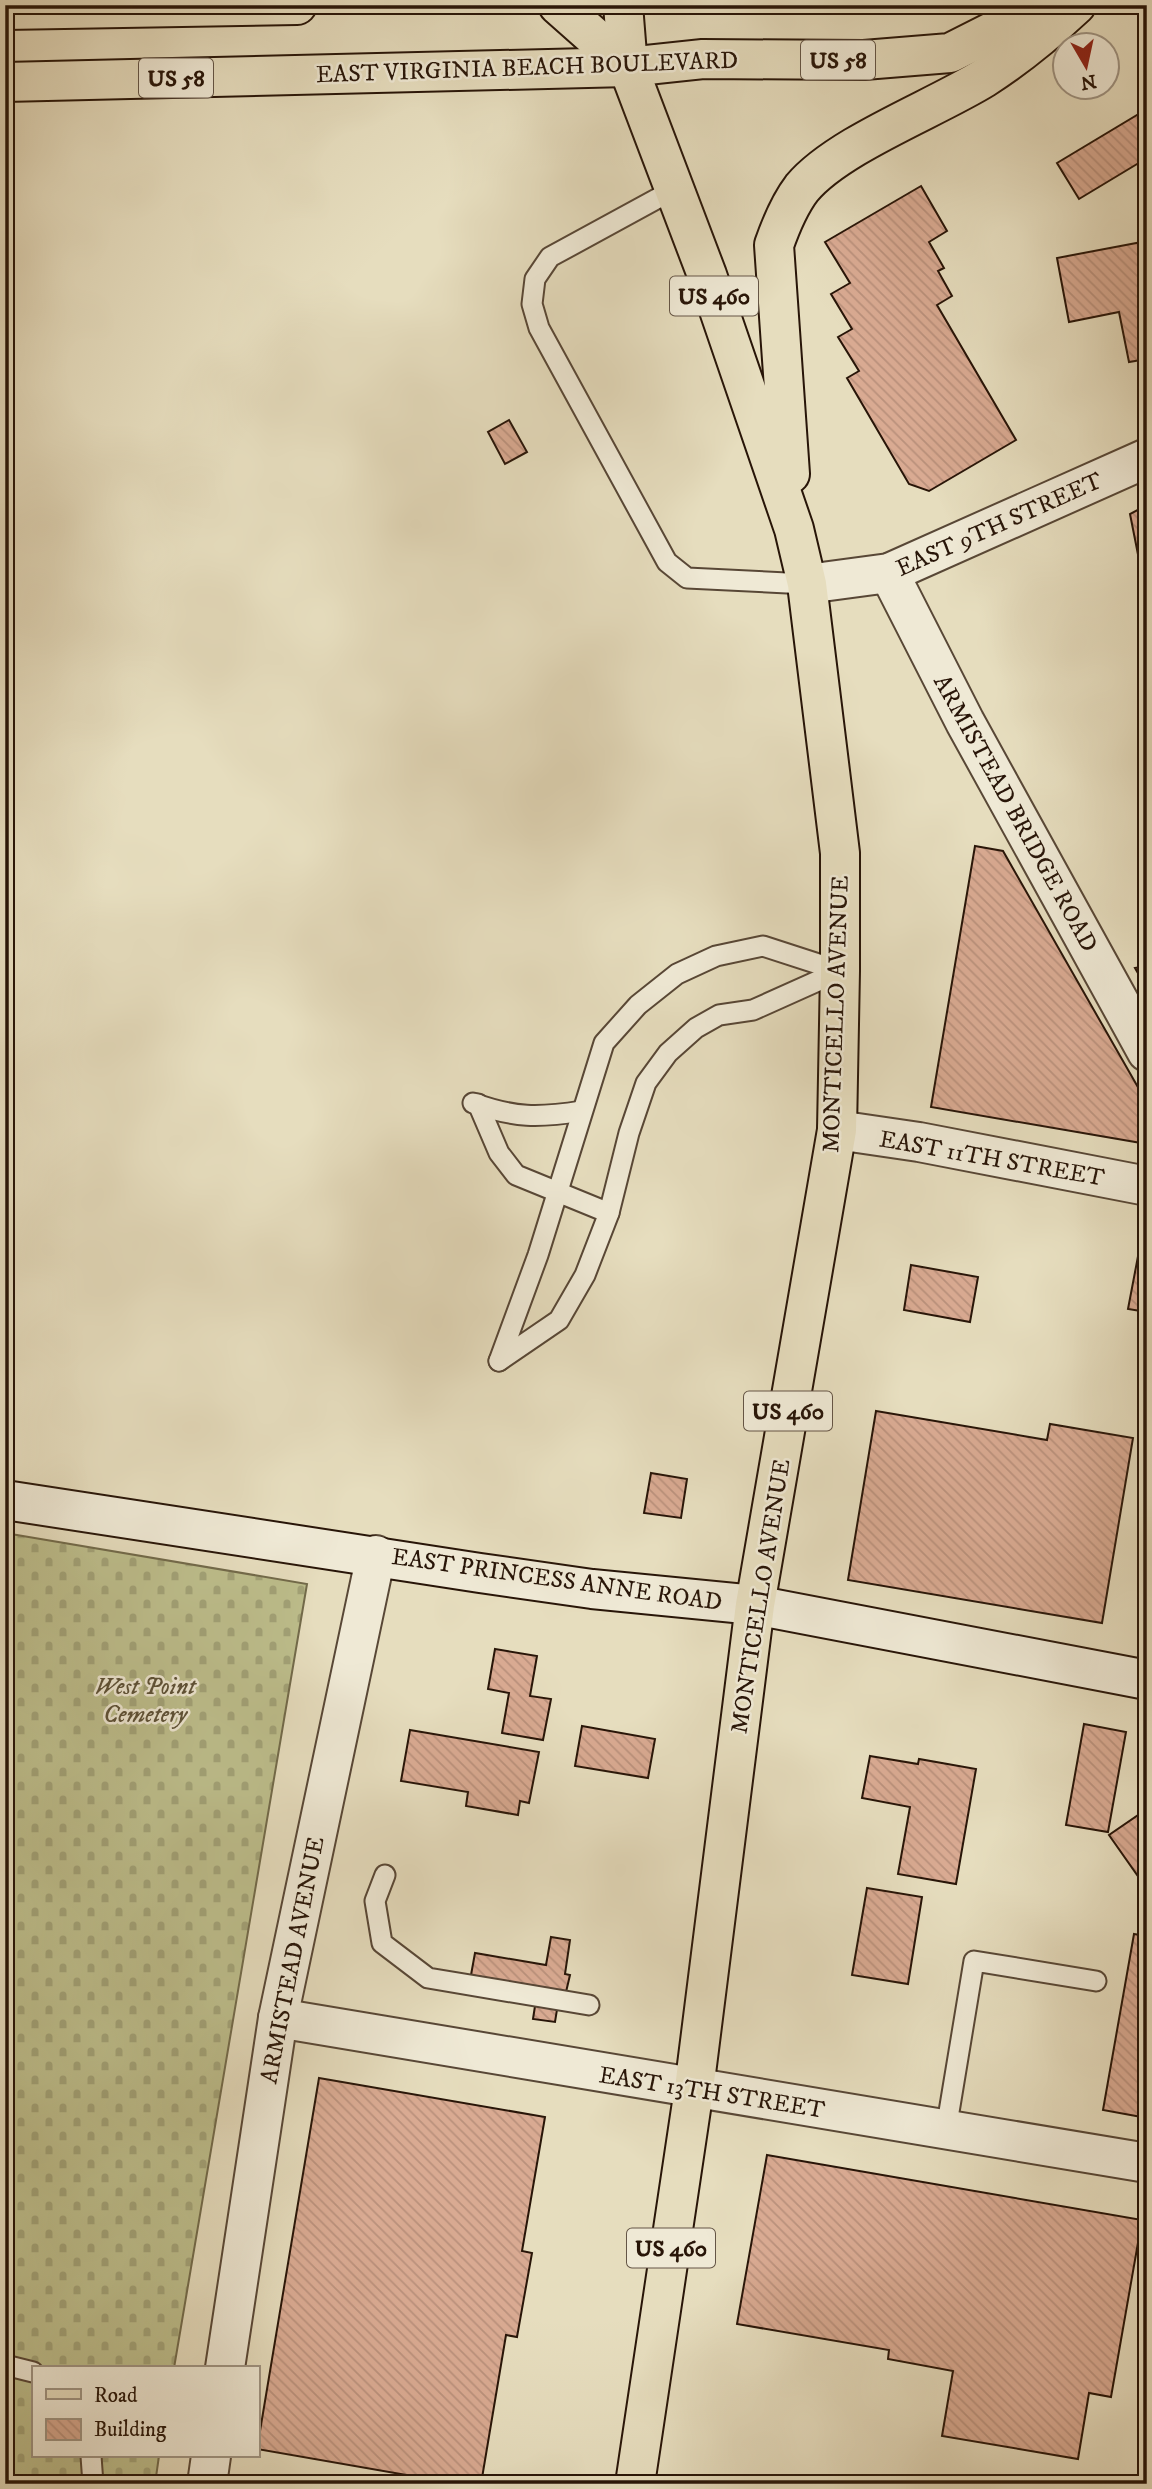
<svg xmlns="http://www.w3.org/2000/svg" width="1152" height="2489" font-family="'IM FELL DW Pica',serif">
	<defs>
		<pattern id="cemetery-stones" width="16" height="16" patternUnits="userSpaceOnUse" patternTransform="scale(1.75)"><rect width="16" height="16" fill="#bdbe8c"/><path d="M2 7V4a2 2 0 0 1 4 0v3zM10 15v-3a2 2 0 0 1 4 0v3z" fill="#a2a277"/></pattern>
		<pattern id="building-back-hatch" width="6" height="6" patternUnits="userSpaceOnUse" patternTransform="scale(1.75)"><rect width="6" height="6" fill="#d9aa92"/><path d="M-1 5l2 2M0 0l6 6M5-1l2 2" fill="none" stroke="#ba917c"/></pattern>
	</defs>
	<rect width="100%" height="100%" fill="#e6ddbe"/>
	<filter id="stains"><feTurbulence type="fractalNoise" baseFrequency=".00286" numOctaves="4"/><feColorMatrix values="0 0 0 0 .2 0 0 0 0 .09 0 0 0 0 .02 0 0 0 .5 -.17"/></filter>
	<radialGradient id="worn" r=".72"><stop offset=".6" stop-color="#630" stop-opacity="0"/><stop offset="1" stop-color="#630" stop-opacity=".3"/></radialGradient>
	<polygon fill="url(#cemetery-stones)" stroke="#726a4a" stroke-width="2" points="5,1533 307,1584 174,2368 33,2368 33,2456 159,2456 155,2484 5,2484"/>
	<g fill="url(#building-back-hatch)" stroke="#281508" stroke-width="2">
		<polygon points="1147,109 1147,158 1079,199 1057,163"/>
		<polygon points="921,186 947,231 929,242 944,268 938,271 952,296 937,305 1016,440 929,491 909,484 847,378 859,371 838,337 852,329 831,294 850,283 825,242"/>
		<polygon points="1147,241 1147,359 1129,362 1119,312 1069,322 1057,258"/>
		<polygon points="509,420 527,452 505,464 488,432"/>
		<polygon points="1147,505 1147,600 1130,514"/>
		<polygon points="975,846 1003,851 1147,1103 1147,1144 931,1107"/>
		<polygon points="1147,966 1147,989 1135,968"/>
		<polygon points="1139,1251 1147,1253 1147,1312 1128,1309"/>
		<polygon points="911,1265 978,1277 970,1322 904,1310"/>
		<polygon points="876,1411 1047,1440 1050,1424 1133,1438 1102,1623 848,1580"/>
		<polygon points="651,1473 687,1479 681,1518 644,1513"/>
		<polygon points="495,1649 537,1656 530,1696 551,1699 543,1740 502,1733 509,1693 488,1689"/>
		<polygon points="1084,1724 1126,1732 1108,1832 1066,1825"/>
		<polygon points="582,1726 655,1739 648,1778 575,1766"/>
		<polygon points="410,1730 539,1752 529,1803 520,1801 518,1815 466,1806 468,1792 401,1781"/>
		<polygon points="870,1756 918,1764 919,1759 976,1769 956,1884 898,1874 910,1807 862,1798"/>
		<polygon points="1147,1809 1147,1889 1109,1835"/>
		<polygon points="867,1888 922,1897 908,1984 852,1975"/>
		<polygon points="1134,1934 1147,1936 1147,2118 1103,2110"/>
		<polygon points="551,1937 570,1940 565,1974 570,1975 566,1992 471,1975 475,1953 546,1965"/>
		<polygon points="538,1987 560,1991 555,2022 533,2019"/>
		<polygon points="319,2078 545,2117 522,2251 532,2253 517,2337 506,2335 481,2484 458,2484 257,2449"/>
		<polygon points="767,2155 1142,2220 1111,2397 1089,2393 1078,2459 942,2436 953,2371 888,2359 889,2350 737,2324"/>
	</g>
	<g fill="none" stroke-linecap="round" stroke-linejoin="round">
		<defs>
			<g id="service">
				<polyline points="673,190 550,257 535,279 532,304 539,328 667,562 687,578 807,584"/>
				<path d="M473,1103C515,1118 538,1118 582,1111"/>
				<polyline points="478,1104 499,1153 516,1175 609,1213"/>
				<polyline points="499,1361 538,1255 604,1043 638,1005 677,974 716,956 763,946 840,971"/>
				<polyline points="499,1361 559,1320 585,1275 609,1213 629,1133 646,1083 668,1053 696,1028 719,1015 753,1010 840,971"/>
				<polyline points="385,1875 375,1901 382,1943 428,1978 589,2005"/>
				<polyline points="946,2130 974,1961 1096,1981"/>
				<polyline points="5,2365 33,2372"/>
				<polyline points="91,2456 93,2484"/>
			</g>
			<g id="minor">
				<polyline points="889,573 965,722 1147,1052"/>
				<polyline points="807,584 889,573 1147,458"/>
				<polyline points="837,1130 919,1142 1147,1186"/>
				<polyline points="278,2018 1147,2163"/>
				<polyline points="225,2368 278,2018 376,1555"/>
				<polyline points="207,2484 211,2456"/>
			</g>
			<polyline id="secondary" points="5,1500 480,1573 592,1589 755,1605 1147,1680"/>
			<g id="primary">
				<polyline points="558,5 628,67"/>
				<polyline points="623,5 628,67 707,275 794,529 807,584 840,853 840,971 837,1130 755,1605 694,2089 635,2484"/>
				<polyline points="5,10 297,5"/>
				<polyline points="5,82 628,67 703,59 864,60 950,53 1045,5"/>
				<path d="M790,474L774,245C781,225 789,205 802,188C838,145 934,109 984,78C1017,57 1047,32 1076,5"/>
			</g>
		</defs>
		<use href="#service" stroke="#584736" stroke-width="23"/>
		<use href="#minor" stroke="#584736" stroke-width="42"/>
		<use href="#secondary" stroke="#281508" stroke-width="42"/>
		<use href="#primary" stroke="#281508" stroke-width="42"/>
		<use href="#service" stroke="#efe9d5" stroke-width="19"/>
		<use href="#minor" stroke="#efe9d5" stroke-width="38"/>
		<use href="#secondary" stroke="#efe9d5" stroke-width="38"/>
		<use href="#primary" stroke="#e6ddbe" stroke-width="38"/>
	</g>
	<g text-anchor="middle" stroke-width="5" stroke-linejoin="round" paint-order="stroke">
		<g fill="#efe9d5" stroke="#645546" stroke-width="2">
			<rect x="801" y="40.5" width="74" height="39" rx="5"/>
			<rect x="139" y="58.5" width="74" height="39" rx="5"/>
			<rect x="670" y="276.5" width="88" height="39" rx="5"/>
			<rect x="744" y="1391.5" width="88" height="39" rx="5"/>
			<rect x="627" y="2228.5" width="88" height="39" rx="5"/>
		</g>
		<g font-size="23" font-weight="bold" fill="#281508">
			<text x="838" y="68">US 58</text>
			<text x="176" y="86">US 58</text>
			<text x="714" y="304">US 460</text>
			<text x="788" y="1419">US 460</text>
			<text x="671" y="2256">US 460</text>
		</g>
		<g font-size="24" fill="#281508" stroke="#efe9d5">
			<text transform="translate(527 67) rotate(-2)" y="8">EAST VIRGINIA BEACH BOULEVARD</text>
			<text transform="translate(999 524) rotate(-24)" y="8">EAST 9TH STREET</text>
			<text transform="translate(1016 813) rotate(61)" y="8">ARMISTEAD BRIDGE ROAD</text>
			<text transform="translate(835 1014) rotate(-88)" y="8">MONTICELLO AVENUE</text>
			<text transform="translate(992 1158) rotate(10)" y="8">EAST 11TH STREET</text>
			<text transform="translate(557 1579) rotate(8)" y="8">EAST PRINCESS ANNE ROAD</text>
			<text transform="translate(760 1596) rotate(-81)" y="8">MONTICELLO AVENUE</text>
			<text transform="translate(292 1960) rotate(-79)" y="8">ARMISTEAD AVENUE</text>
			<text transform="translate(712 2092) rotate(9)" y="8">EAST 13TH STREET</text>
		</g>
		<g font-size="24" font-style="italic" fill="#5c5036" stroke="#efe9d5">
			<text x="145" y="1694">West Point<tspan x="145" dy="28">Cemetery</tspan></text>
		</g>
	</g>
	<rect width="1152" height="2489" fill="none" stroke="#e6ddbe" stroke-width="28"/>
	<rect x="7" y="7" width="1138" height="2475" fill="none" stroke="#281508" stroke-width="3.5"/>
	<rect x="14" y="14" width="1124" height="2461" fill="none" stroke="#281508" stroke-width="2"/>
	<rect x="32" y="2366" width="228" height="91" fill="#efe9d5" stroke="#9f9483" stroke-width="2"/>
	<rect x="46" y="2389" width="35" height="10" fill="#e6ddbe" stroke="#9f9483" stroke-width="2"/>
	<text x="94" y="2402" font-size="21" fill="#281508">Road</text>
	<rect x="46" y="2419" width="35" height="21" fill="url(#building-back-hatch)" stroke="#9f9483" stroke-width="2"/>
	<text x="94" y="2436" font-size="21" fill="#281508">Building</text>
	<g transform="translate(1086 66) rotate(171)"><circle r="33" fill="#efe9d5" stroke="#9f9483" stroke-width="2"/>
	<path d="M0-5L12 26L0 18L-12 26Z" fill="#8f2418"/>
	<text y="-10" font-size="19" font-weight="bold" text-anchor="middle" fill="#281508">N</text>
	</g>
	<rect width="100%" height="100%" filter="url(#stains)"/>
	<rect width="100%" height="100%" fill="url(#worn)"/>
</svg>
